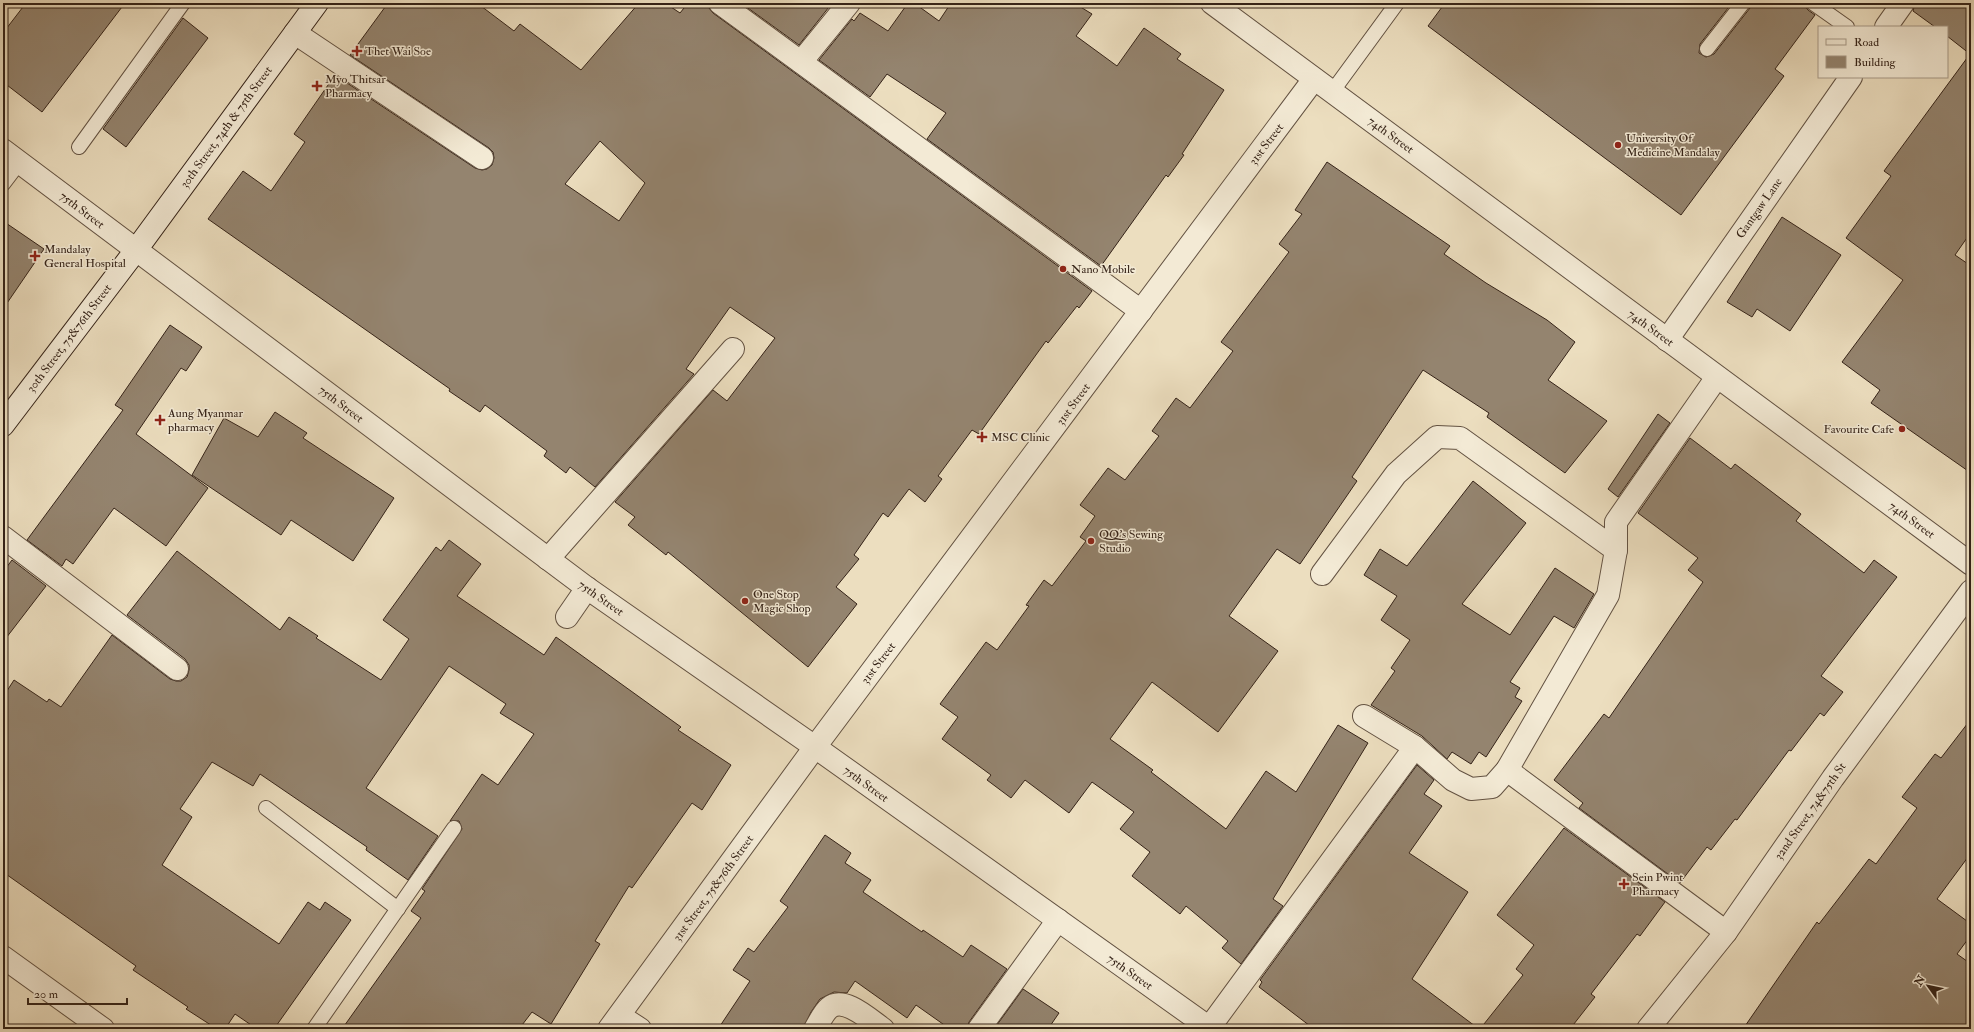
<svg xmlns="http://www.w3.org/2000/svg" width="1974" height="1032" font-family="'IM FELL Double Pica',serif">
	<rect width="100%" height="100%" fill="#ecdebf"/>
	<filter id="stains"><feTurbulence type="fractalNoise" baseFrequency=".005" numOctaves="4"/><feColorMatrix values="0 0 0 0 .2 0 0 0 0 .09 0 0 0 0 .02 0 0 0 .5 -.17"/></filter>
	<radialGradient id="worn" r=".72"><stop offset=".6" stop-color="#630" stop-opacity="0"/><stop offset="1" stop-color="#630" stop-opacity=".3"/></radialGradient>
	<g fill="#94846f" stroke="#352318" fill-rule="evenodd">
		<polygon points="26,3 125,3 42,112 3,82 3,33"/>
		<path d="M388,3H477L514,31L520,24L581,70L639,3H665L680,13L688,3H708L709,8L713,13L1092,291L1079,308L1077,306L1048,343L1046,341L979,434L972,430L938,476L942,479L925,502L909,489L888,517L883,513L854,555L859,559L836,587L857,604L808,667L668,552L666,555L628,525L635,517L615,502L713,390L727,401L775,338L730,307L686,369L694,374L595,487L570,467L566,473L544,456L547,451L485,405L480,412L449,391L450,389L208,219L243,171L271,191L305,142L294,134L335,75L475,168L482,170L487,169L492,165L494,158L493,152L489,148L350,55ZM600,141L645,183L619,221L565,184Z"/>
		<polygon points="741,3 824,3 829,7 799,45"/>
		<polygon points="908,3 914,3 939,21 951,3 1074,3 1092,14 1076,36 1117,66 1144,28 1181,54 1177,59 1224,90 1182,154 1184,155 1168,177 1166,175 1101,266 927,139 946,113 887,74 870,97 819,60 852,19 854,21 860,13 888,31"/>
		<polygon points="1445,3 1732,3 1700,44 1699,53 1706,57 1714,54 1750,8 1751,3 1803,3 1808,10 1815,15 1775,69 1784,76 1681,215 1428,26"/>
		<polygon points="1915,3 1971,3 1971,232 1955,255 1971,266 1971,473 1871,403 1880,390 1842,362 1903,280 1846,238 1891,176 1884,171 1970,54 1947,36 1947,27 1935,27 1913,11"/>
		<polygon points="183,18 208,38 126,147 103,129"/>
		<polygon points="1327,162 1450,246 1444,254 1486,283 1547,320 1575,342 1548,380 1607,421 1565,473 1487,417 1489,413 1423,370 1352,477 1357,481 1300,564 1277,549 1229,616 1278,651 1218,732 1152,682 1110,739 1153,770 1151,772 1226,829 1266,771 1296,792 1338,725 1368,743 1273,899 1283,906 1241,964 1222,948 1228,941 1186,906 1180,914 1132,876 1150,852 1120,829 1134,812 1092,782 1069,813 1025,780 1011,798 987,780 991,775 942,739 958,717 940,704 986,642 997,650 1029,606 1026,605 1044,580 1052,586 1086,541 1080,537 1095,516 1080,505 1108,468 1125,480 1159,436 1152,431 1176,398 1190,408 1233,351 1221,342 1289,252 1279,244 1302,214 1295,210"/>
		<polygon points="1782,217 1841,255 1790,331 1757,309 1752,317 1727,302"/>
		<polygon points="3,221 44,249 3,309"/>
		<polygon points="170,325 202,347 186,371 181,368 136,434 208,488 166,546 114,508 73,564 66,559 62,566 27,540 123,410 115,405"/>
		<polygon points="275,412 307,433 303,438 394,498 353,561 291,520 281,535 192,475 224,418 258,437"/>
		<polygon points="1658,414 1670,423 1618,497 1608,489"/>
		<polygon points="1690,438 1731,469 1735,464 1801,514 1796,521 1864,573 1874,560 1897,577 1821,676 1843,692 1824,716 1820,713 1791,751 1789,750 1737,820 1735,819 1711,850 1707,847 1680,883 1579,808 1583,803 1554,780 1604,714 1609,718 1703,582 1688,570 1698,558 1638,513"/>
		<polygon points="1473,481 1526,523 1462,604 1510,635 1555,568 1594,594 1574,628 1554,616 1510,682 1520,688 1515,697 1522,701 1486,757 1479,752 1471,764 1452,752 1447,759 1422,736 1371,705 1395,671 1391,668 1410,640 1381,620 1397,596 1364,575 1380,549 1407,566"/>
		<polygon points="449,540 481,564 457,596 544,655 556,637 681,727 678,730 731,765 702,810 692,803 632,888 629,886 595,941 600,944 551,1024 532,1012 519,1029 342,1029 421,918 411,911 425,891 422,889 462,829 459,821 450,821 482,774 498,785 534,734 500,713 506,704 449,666 366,788 438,836 408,880 366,850 367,847 260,774 253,786 212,762 180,809 192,817 162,865 279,944 308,902 320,910 325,902 351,920 274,1029 257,1029 235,1014 225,1029 217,1029 186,1009 188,1007 133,970 136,966 3,872 3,697 14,680 47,702 49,699 61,707 112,635 170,679 176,681 181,681 187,677 189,670 189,665 185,659 127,615 177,551 280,630 289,617 318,636 316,638 381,680 409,639 383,620 436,547 441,551"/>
		<polygon points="12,560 46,586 3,642 3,572"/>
		<polygon points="1971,719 1971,853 1937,899 1971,924 1971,935 1957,954 1971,964 1971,1029 1743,1029 1817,922 1819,924 1869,859 1876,864 1917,808 1902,797 1935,754 1941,758"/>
		<polygon points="1417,765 1434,780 1424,794 1442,806 1409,853 1468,892 1412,979 1479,1029 1314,1029 1259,987 1262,982 1260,980"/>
		<polygon points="1564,828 1665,902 1640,936 1637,934 1591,994 1595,997 1570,1029 1480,1029 1523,975 1516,969 1534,945 1497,915"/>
		<polygon points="825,835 851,853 845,863 871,880 863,892 922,932 923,930 963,957 971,945 1007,969 969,1022 967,1029 950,1029 916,1005 907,1018 855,981 847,993 834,992 820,999 811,1012 803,1029 718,1029 750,981 733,970 748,948 754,952 788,907 780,901"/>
		<polygon points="1023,989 1059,1013 1048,1029 994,1029"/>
	</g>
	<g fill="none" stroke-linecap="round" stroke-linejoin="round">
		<defs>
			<g id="service">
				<polyline points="1813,3 1847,27"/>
				<polyline points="1707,49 1743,3"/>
				<polyline points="1332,92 1397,3"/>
				<polyline points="79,147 183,3"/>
				<polyline points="3,184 19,163"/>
				<polyline points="266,808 398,909"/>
				<polyline points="314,1029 454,828"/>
			</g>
			<g id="minor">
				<polyline points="720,3 1141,311"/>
				<polyline points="1886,27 1903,3"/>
				<polyline points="295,33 482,158"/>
				<polyline points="801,62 849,3"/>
				<polyline points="3,150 587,588 815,747 1211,1029"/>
				<polyline points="1667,340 1851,77"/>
				<polyline points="3,537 177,669"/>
				<polyline points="548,559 733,349"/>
				<polyline points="1322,574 1396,474 1437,437 1460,438 1616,550"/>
				<polyline points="567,617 587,588"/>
				<polyline points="1364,716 1415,747 1453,780 1471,789 1492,787 1507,770 1608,595 1616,550 1616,522 1717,377"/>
				<polyline points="1507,770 1726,932"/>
				<polyline points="3,957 103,1029"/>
				<polyline points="620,1016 640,1029"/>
				<polyline points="1209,1028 1415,747"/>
				<polyline points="609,1029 815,747 1314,79"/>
				<path d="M815,1029C819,1023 823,1013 829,1008C844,995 870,1020 883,1029"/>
				<polyline points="979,1029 1058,920"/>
				<polyline points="1648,1029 1726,932 1833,778 1971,591"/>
			</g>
			<polyline id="tertiary" points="1212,3 1971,564"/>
			<polyline id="secondary" points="3,425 136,250 317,3"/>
		</defs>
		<use href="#service" stroke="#635242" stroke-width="16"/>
		<use href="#minor" stroke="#635242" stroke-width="24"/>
		<use href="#tertiary" stroke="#635242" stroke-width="24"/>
		<use href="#secondary" stroke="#352318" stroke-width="24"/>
		<use href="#service" stroke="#f3ead5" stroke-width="14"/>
		<use href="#minor" stroke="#f3ead5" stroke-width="22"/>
		<use href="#tertiary" stroke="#f3ead5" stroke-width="22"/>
		<use href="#secondary" stroke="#f3ead5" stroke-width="22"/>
	</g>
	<g fill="#8f2418" stroke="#f3ead5" stroke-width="1.5">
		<path d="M355 45h4v4h4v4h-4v4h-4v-4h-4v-4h4z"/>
		<path d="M315 80h4v4h4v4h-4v4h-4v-4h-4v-4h4z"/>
		<circle cx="1618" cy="145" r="4"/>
		<path d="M33 250h4v4h4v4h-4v4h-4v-4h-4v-4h4z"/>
		<circle cx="1063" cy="269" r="4"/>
		<path d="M158 414h4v4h4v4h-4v4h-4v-4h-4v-4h4z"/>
		<circle cx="1902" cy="429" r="4"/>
		<path d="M980 431h4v4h4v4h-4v4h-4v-4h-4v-4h4z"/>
		<circle cx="1091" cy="541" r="4"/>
		<circle cx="745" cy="601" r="4"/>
		<path d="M1622 878h4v4h4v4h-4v4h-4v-4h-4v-4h4z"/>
	</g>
	<g text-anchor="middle" stroke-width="3" stroke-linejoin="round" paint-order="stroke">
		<g font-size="12" fill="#352318" stroke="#f3ead5" text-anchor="start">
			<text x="365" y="55">Thet Wai Soe</text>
			<text x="325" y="83">Myo Thitsar<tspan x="325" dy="14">Pharmacy</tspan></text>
			<text x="1626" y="142">University Of<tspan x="1626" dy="14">Medicine Mandalay</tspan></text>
			<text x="44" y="253">Mandalay<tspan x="44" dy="14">General Hospital</tspan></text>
			<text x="1071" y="273">Nano Mobile</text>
			<text x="168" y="417">Aung Myanmar<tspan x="168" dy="14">pharmacy</tspan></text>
			<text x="1894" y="433" text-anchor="end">Favourite Cafe</text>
			<text x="991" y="441">MSC Clinic</text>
			<text x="1099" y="538">QQ's Sewing<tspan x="1099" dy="14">Studio</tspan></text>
			<text x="753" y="598">One Stop<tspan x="753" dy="14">Magic Shop</tspan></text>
			<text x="1632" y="881">Sein Pwint<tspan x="1632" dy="14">Pharmacy</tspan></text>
		</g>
		<g font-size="12" fill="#352318" stroke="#f3ead5">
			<text transform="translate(226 127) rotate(-54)" y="4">30th Street, 74th &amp; 75th Street</text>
			<text transform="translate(1391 135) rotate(36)" y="4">74th Street</text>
			<text transform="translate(1266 144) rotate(-53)" y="4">31st Street</text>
			<text transform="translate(1759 208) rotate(-55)" y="4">Gantgaw Lane</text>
			<text transform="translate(82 210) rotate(37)" y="4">75th Street</text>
			<text transform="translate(1651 328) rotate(36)" y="4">74th Street</text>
			<text transform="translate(69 338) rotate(-53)" y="4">30th Street, 75&amp;76th Street</text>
			<text transform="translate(341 404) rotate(37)" y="4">75th Street</text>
			<text transform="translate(1073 404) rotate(-54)" y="4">31st Street</text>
			<text transform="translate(1912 520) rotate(36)" y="4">74th Street</text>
			<text transform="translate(601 598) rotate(35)" y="4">75th Street</text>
			<text transform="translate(878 663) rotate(-53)" y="4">31st Street</text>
			<text transform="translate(866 784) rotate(36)" y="4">75th Street</text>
			<text transform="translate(1810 811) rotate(-55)" y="4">32nd Street, 74&amp;75th St</text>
			<text transform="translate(713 888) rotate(-54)" y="4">31st Street, 75&amp;76th Street</text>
			<text transform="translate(1130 972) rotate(35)" y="4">75th Street</text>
		</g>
	</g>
	<rect width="1974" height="1032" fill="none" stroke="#ecdebf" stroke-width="16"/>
	<rect x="4" y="4" width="1966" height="1024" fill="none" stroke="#352318" stroke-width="2"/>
	<rect x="8" y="8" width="1958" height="1016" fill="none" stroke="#352318"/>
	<rect x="1818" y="26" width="130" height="52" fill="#f3ead5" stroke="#a79a89"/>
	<rect x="1826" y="39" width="20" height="6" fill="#f3ead5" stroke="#a79a89"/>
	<text x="1854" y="46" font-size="12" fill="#352318">Road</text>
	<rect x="1826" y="56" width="20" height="12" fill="#94846f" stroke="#a79a89"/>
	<text x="1854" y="66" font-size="12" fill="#352318">Building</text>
	<g transform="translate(1928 986) rotate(303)" stroke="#f3ead5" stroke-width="3" paint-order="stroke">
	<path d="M0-3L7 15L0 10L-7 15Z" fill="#352318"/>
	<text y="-6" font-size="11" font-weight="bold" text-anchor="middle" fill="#352318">N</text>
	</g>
	<path d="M28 998v6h99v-6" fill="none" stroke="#352318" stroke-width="2"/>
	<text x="34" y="998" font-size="12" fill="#352318" stroke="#f3ead5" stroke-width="3" paint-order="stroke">20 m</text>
	<rect width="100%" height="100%" filter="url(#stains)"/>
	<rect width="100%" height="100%" fill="url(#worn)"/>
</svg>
